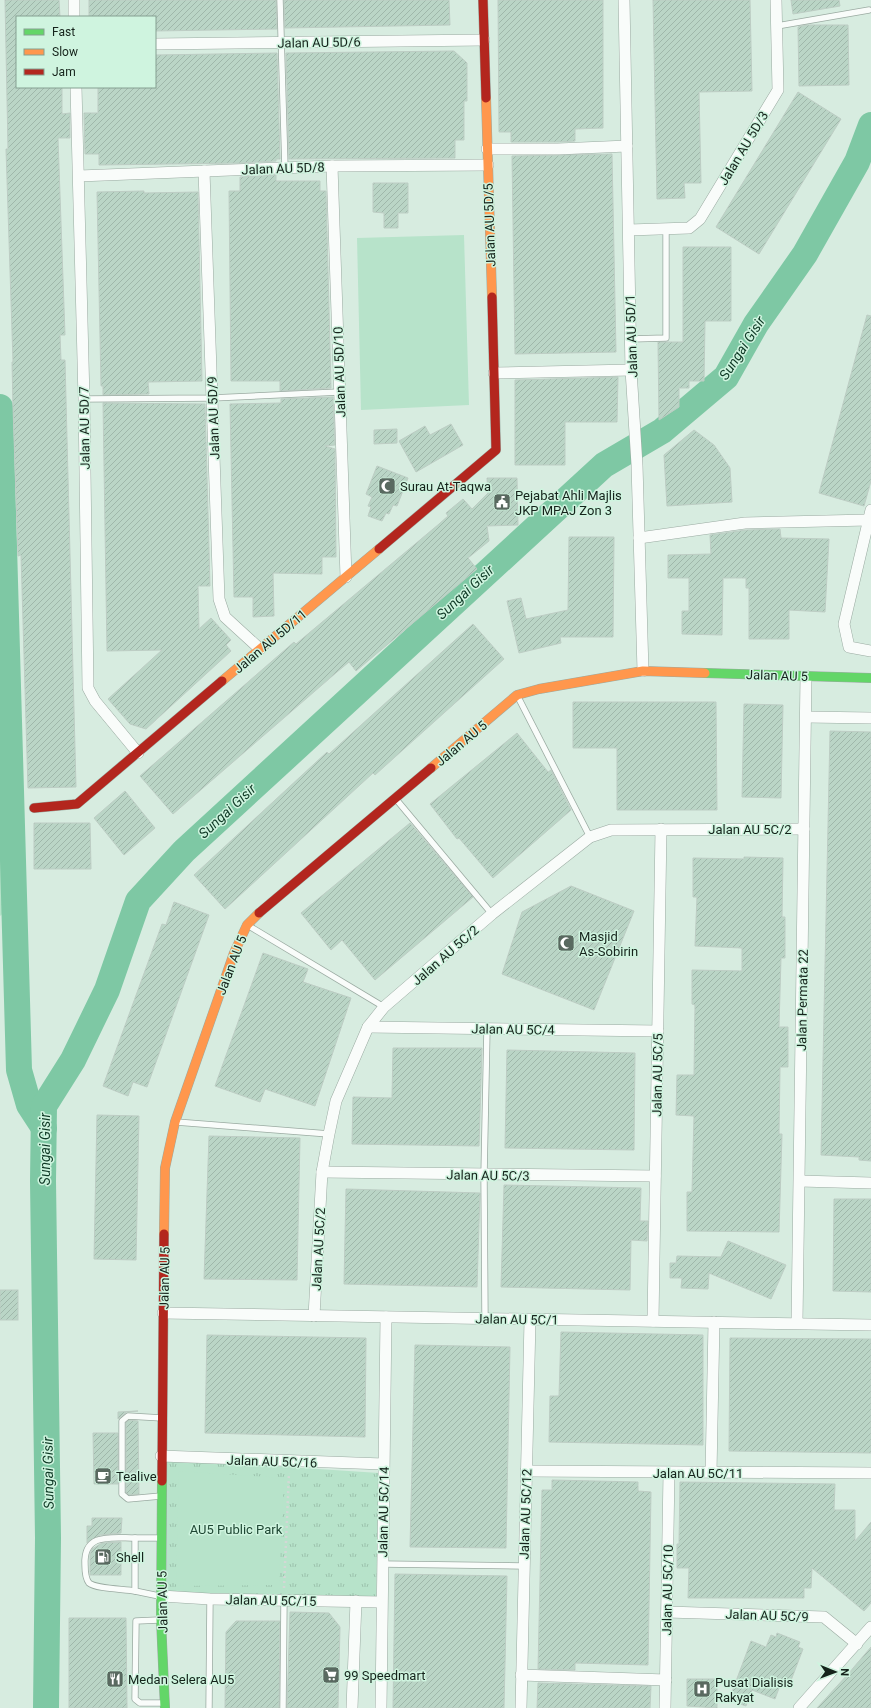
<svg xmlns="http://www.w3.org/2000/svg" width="871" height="1708" font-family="Roboto,sans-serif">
	<defs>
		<pattern id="grass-tufts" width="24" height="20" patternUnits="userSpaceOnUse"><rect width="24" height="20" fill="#b7e3ca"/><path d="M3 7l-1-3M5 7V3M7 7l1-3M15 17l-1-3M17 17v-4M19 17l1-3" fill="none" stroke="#9cc2ad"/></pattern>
		<pattern id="building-hatch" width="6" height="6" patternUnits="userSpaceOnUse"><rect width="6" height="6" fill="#bad5c6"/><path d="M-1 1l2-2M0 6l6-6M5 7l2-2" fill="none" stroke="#9fb7aa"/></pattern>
	</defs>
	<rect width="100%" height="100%" fill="#d7ece0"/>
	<g fill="url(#grass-tufts)">
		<polygon points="0,852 4,852 6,911 0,916"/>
		<polygon points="166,1459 379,1473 376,1598 164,1592"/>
	</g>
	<g fill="#b7e3ca">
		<polygon points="464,235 469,405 361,410 357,238"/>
		<polygon points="179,1471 284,1478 279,1585 176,1586"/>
	</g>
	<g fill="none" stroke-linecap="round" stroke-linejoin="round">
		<g stroke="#7ec8a4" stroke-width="26">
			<polyline points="0,407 19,1070 29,1105 44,1128"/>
			<polyline points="46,1708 48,1538 43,1181 44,1106 73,1060 107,990 138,901 184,851 604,465 662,431 726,377 756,324 805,254 857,162 871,125"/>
		</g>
	</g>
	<g fill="url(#building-hatch)" stroke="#bdcdc4">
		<polygon points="5,0 59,0 60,17 17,17 17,87 62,87 62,114 70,113 70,138 58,138 65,335 60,335 61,360 65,360 76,787 28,788 21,555 18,556 13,407 12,362 13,362 6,149 8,149"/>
		<polygon points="89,0 276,0 277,29 155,31 155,17 89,17"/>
		<polygon points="284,0 449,0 450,25 285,28"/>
		<polygon points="498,0 603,0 603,128 575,129 575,141 558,142 511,142 511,132 499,132"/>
		<polygon points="653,0 750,0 752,91 699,92 701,183 684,183 685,198 657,199"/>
		<polygon points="791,0 839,0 840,6 793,14"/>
		<polygon points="806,25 848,25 849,85 799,86 798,27"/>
		<polygon points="454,51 467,63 467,101 464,101 464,140 455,140 455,158 289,159 286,53"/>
		<polygon points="277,53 280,159 276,159 276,161 240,163 99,165 99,154 85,154 84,113 98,113 98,87 155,87 155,55"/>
		<polygon points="798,92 841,119 759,254 716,227"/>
		<polygon points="612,154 616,352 515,354 512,156"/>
		<polygon points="276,175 276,181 320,181 320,191 326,191 331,388 280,391 280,381 231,381 229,191 240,191 240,177"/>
		<polygon points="373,183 408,183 408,213 398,213 398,228 384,228 384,213 373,212"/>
		<polygon points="144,191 144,193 198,192 202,381 148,382 149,394 103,395 103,386 101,386 97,192"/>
		<polygon points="683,247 731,247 731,321 705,321 704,381 689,381 689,388 679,388 679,407 659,420 658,342 683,342"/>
		<polygon points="867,315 871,316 871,481 864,506 819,493"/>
		<polygon points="618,377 617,422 565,422 565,465 515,465 515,380"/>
		<polygon points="333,397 335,445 325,446 335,449 336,557 322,557 322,574 273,573 274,616 253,617 253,597 234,597 230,404 281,403 281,399"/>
		<polygon points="103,403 205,404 210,586 198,586 199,629 211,618 231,640 226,645 231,651 146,729 130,724 108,699 162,650 107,651"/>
		<polygon points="451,424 463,445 416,472 399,441 425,426 430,435"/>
		<polygon points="397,429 397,443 374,444 374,430"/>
		<polygon points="694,430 714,445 730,468 732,502 667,506 664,455"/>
		<polygon points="377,466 408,478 397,506 393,505 389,514 386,513 382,521 368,516 371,507 368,506 372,497 366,494"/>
		<polygon points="487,478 517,478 518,525 487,526 489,541 468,558 477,569 356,671 349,662 337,672 173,814 140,776 294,642 296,644 439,524 448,516 446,513 463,499 472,509 488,493"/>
		<polygon points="780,529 781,538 829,539 825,612 789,610 789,639 749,639 749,588 746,588 746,578 723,578 722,635 682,634 682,611 689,611 689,578 668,578 668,555 711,554 710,535 746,530"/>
		<polygon points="569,537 614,537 613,637 560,637 561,643 519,653 507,601 521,598 526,619 568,610"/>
		<polygon points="473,624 504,659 375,775 373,773 225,909 194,875 327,752 329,754"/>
		<polygon points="573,702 716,702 717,810 617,810 617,748 573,748"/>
		<polygon points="744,704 783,705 781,798 742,797"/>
		<polygon points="830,731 871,732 871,1161 859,1160 859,1157 821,1155"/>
		<polygon points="517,733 548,772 551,770 571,810 493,878 459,838 457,839 430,804"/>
		<polygon points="125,791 155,828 124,855 94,818"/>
		<polygon points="34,823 90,823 91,869 34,869"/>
		<polygon points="410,823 473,897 375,980 342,940 331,950 301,913"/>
		<polygon points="744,857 783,858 782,917 785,917 785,958 781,958 779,1027 788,1027 788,1067 780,1067 779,1134 782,1134 779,1232 687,1231 687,1192 692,1192 694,1116 676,1115 677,1075 694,1075 695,1005 692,1004 692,970 742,971 742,948 695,946 697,897 693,897 693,858 744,859"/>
		<polygon points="571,886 634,911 594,1010 502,974 522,912"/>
		<polygon points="174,902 209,915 147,1087 133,1082 128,1096 103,1086 162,924 166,925"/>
		<polygon points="263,953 308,969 303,982 351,998 315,1106 265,1089 260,1102 215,1086"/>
		<polygon points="393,1048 482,1048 479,1146 352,1144 353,1097 392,1098"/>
		<polygon points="507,1050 635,1053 634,1150 505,1148"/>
		<polygon points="97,1115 139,1116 136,1260 94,1259"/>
		<polygon points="209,1136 300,1138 297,1280 204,1279"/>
		<polygon points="504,1185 641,1188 640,1221 648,1221 647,1241 631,1240 630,1290 501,1287"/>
		<polygon points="346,1189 480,1193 477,1287 344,1284"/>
		<polygon points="834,1199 871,1199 871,1292 833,1291"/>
		<polygon points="728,1241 786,1265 771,1299 709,1273 708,1289 681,1288 682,1278 670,1278 670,1263 676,1263 677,1256 721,1257"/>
		<rect x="0" y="1290" width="18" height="30"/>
		<polygon points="561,1332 703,1335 703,1445 549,1442 550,1396 559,1396"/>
		<polygon points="207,1335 366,1338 365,1437 205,1433"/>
		<polygon points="730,1338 871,1339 871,1453 729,1451"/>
		<polygon points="415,1345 510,1347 506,1548 410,1547"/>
		<polygon points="138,1411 126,1412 118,1419 118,1412"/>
		<polygon points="129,1420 138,1421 139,1494 129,1495 126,1492 126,1423"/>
		<polygon points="93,1433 118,1433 118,1484 94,1484"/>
		<polygon points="552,1480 638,1482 638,1491 651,1492 648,1665 575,1663 575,1670 538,1669 542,1490 552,1490"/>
		<polygon points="680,1482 835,1484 834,1510 855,1510 855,1541 871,1522 871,1603 864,1611 812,1568 811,1588 804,1588 804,1598 688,1598 689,1568 677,1568 677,1544 679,1544"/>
		<polygon points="92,1518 122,1518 121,1533 100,1535 87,1543 87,1526 92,1526"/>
		<polygon points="121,1542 121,1575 90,1575 90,1555 92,1549 102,1543"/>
		<polygon points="395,1574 507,1576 504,1708 393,1708"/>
		<polygon points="290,1612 329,1613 340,1627 338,1708 287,1708"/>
		<polygon points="69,1618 126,1618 127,1708 69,1708"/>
		<polygon points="236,1621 280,1621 279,1708 225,1708 226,1632"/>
		<polygon points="777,1633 800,1642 798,1647 803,1649 790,1683 782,1680 775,1699 752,1690 746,1706 729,1700 751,1641 766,1647 771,1635 776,1637"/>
		<polygon points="871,1647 871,1708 817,1708 848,1674"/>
		<polygon points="687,1679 717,1679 717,1708 687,1706"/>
		<polygon points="538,1683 651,1686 650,1708 537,1708"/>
	</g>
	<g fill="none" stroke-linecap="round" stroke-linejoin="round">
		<defs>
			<g id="lane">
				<polyline points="280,0 285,168"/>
				<polyline points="777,26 869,10"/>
				<polyline points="630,339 666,338 666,229"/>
				<polyline points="84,399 212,398 339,392"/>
				<polyline points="518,697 590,837"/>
				<polyline points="395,798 492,914"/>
				<polyline points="249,926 384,1007"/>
				<polyline points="176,1122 329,1134"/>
				<polyline points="485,1318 484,1175 487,1029"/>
				<polyline points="161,1496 128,1499 122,1494 122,1421 128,1416 162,1418"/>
				<path d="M135,1538C112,1538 83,1532 85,1565C85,1571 85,1578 89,1583C96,1589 125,1589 135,1591"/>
				<polyline points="382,1564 523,1566"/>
				<polyline points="159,1596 135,1591 135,1538 160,1538"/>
				<polyline points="159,1620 136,1621 135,1699 140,1703 163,1703"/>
				<polyline points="209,1708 210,1599"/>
				<polyline points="283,1708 284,1600"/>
			</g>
			<g id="street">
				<polyline points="74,0 74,17"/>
				<polyline points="624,0 631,370 637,465 643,671"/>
				<polyline points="155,44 484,40"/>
				<polyline points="76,87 84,399 88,688 95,701 138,753"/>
				<polyline points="487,149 558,149 627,146"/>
				<polyline points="332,166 346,577"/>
				<polyline points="204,171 219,599 225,617 260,649"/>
				<polyline points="79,176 332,166 488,165"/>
				<polyline points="629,230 689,228 700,219 778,90 776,0"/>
				<polyline points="494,373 631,370"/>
				<polyline points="871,510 844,624 849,647 871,651"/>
				<polyline points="639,538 745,523 868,520"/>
				<polyline points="806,717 871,718"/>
				<polyline points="368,1027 658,1031"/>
				<polyline points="322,1172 655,1176"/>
				<polyline points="800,1181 871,1183"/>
				<polyline points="163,1313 871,1325"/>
				<polyline points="314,1316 322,1172 329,1134 336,1101 368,1027 384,1007 492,914 590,837 611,830 804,829"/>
				<polyline points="653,1321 661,829"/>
				<polyline points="797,1323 806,676"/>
				<polyline points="161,1456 383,1464"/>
				<polyline points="526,1471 871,1473"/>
				<polyline points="711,1473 714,1322"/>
				<polyline points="161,1596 210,1599 381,1602"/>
				<polyline points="667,1612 824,1617 857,1644"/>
				<polyline points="521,1675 666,1680"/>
				<polyline points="352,1708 356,1601"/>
				<polyline points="381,1708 386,1317"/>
				<polyline points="521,1708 530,1320"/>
				<polyline points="665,1708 669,1473"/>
				<polyline points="799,1708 871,1627"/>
			</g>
			<g id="fast">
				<polyline points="705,673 871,678"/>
				<polyline points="162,1481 161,1620 165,1708"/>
			</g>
			<g id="slow">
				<polyline points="486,98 492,297"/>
				<polyline points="222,681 379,549"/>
				<polyline points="431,768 517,695 539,689 643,671 705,673"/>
				<polyline points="164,1234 165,1168 175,1122 234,953 247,925 259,913"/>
			</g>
			<g id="jam">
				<polyline points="483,0 486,98"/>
				<polyline points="379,549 496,450 492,297"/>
				<polyline points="34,808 77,804 222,681"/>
				<polyline points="259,913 431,768"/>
				<polyline points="162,1481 164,1234"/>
			</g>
		</defs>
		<use href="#lane" stroke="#9aaaa1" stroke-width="7"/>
		<use href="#street" stroke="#9aaaa1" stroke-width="12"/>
		<use href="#fast" stroke="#9aaaa1" stroke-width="10"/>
		<use href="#slow" stroke="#9aaaa1" stroke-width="10"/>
		<use href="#jam" stroke="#9aaaa1" stroke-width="10"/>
		<polyline stroke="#d3d8d5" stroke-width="2.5" stroke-dasharray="2 3" stroke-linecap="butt" points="284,1588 289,1473"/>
		<use href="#lane" stroke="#f9fcfa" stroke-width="5.5"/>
		<use href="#street" stroke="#f9fcfa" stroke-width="11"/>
		<use href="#fast" stroke="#63d668" stroke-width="9"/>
		<use href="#slow" stroke="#ff974d" stroke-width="9"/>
		<use href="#jam" stroke="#b3261e" stroke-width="9"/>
	</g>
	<defs>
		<symbol id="mosque-square" viewBox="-11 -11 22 22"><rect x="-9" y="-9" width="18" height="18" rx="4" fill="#596960" stroke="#cff4df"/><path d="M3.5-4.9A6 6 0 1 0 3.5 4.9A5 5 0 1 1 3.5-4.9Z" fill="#fff"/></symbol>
		<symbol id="civic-square" viewBox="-11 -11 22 22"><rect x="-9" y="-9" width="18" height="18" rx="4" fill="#596960" stroke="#cff4df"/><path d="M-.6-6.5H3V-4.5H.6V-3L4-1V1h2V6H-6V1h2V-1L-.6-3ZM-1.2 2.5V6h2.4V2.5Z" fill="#fff"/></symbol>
		<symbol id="cafe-square" viewBox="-11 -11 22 22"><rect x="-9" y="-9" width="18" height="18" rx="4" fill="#596960" stroke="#cff4df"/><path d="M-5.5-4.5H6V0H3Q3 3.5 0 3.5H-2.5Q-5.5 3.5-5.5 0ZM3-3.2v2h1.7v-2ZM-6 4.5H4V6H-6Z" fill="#fff"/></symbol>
		<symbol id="fuel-square" viewBox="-11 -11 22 22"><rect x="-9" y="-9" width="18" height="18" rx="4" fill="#596960" stroke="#cff4df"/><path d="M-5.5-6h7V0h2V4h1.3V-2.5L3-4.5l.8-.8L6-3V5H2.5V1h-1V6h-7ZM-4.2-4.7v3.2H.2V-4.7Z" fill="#fff"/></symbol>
		<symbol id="supermarket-square" viewBox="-11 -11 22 22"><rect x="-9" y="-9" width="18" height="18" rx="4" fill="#596960" stroke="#cff4df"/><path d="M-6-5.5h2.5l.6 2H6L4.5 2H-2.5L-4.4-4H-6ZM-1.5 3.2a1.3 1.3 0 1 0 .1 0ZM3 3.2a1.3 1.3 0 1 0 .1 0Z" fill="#fff"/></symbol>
		<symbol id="restaurant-square" viewBox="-11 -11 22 22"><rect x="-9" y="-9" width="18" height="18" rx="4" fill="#596960" stroke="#cff4df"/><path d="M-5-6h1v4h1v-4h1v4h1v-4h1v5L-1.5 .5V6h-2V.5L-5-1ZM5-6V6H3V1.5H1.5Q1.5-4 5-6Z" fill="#fff"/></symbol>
		<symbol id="hospital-square" viewBox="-11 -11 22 22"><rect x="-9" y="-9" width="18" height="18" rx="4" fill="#596960" stroke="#cff4df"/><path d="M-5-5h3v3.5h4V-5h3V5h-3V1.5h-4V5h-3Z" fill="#fff"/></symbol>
	</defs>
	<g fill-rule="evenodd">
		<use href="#mosque-square" x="377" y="476" width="20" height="20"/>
		<use href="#civic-square" x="492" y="492" width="20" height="20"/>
		<use href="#mosque-square" x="556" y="933" width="20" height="20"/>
		<use href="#cafe-square" x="93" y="1466" width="20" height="20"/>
		<use href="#fuel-square" x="93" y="1547" width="20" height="20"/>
		<use href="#supermarket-square" x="321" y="1665" width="20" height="20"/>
		<use href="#restaurant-square" x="105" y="1669" width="20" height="20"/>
		<use href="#hospital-square" x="692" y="1679" width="20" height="20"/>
	</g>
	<g text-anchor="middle" stroke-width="3" stroke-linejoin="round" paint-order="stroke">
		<g font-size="13" fill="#15231b" stroke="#cff4df">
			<text transform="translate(319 42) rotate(-1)" y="5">Jalan AU 5D/6</text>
			<text transform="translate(743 148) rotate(-59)" y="5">Jalan AU 5D/3</text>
			<text transform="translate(283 168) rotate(-2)" y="5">Jalan AU 5D/8</text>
			<text transform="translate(489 225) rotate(-92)" y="5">Jalan AU 5D/5</text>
			<text transform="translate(631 336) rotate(-92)" y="5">Jalan AU 5D/1</text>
			<text transform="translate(339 372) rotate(-92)" y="5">Jalan AU 5D/10</text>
			<text transform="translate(213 418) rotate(-92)" y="5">Jalan AU 5D/9</text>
			<text transform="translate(84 428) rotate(-91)" y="5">Jalan AU 5D/7</text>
			<text transform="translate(270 641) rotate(-40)" y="5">Jalan AU 5D/11</text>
			<text transform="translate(777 675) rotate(2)" y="5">Jalan AU 5</text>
			<text transform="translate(461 743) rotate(-40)" y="5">Jalan AU 5</text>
			<text x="750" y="834">Jalan AU 5C/2</text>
			<text transform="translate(445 955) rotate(-41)" y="5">Jalan AU 5C/2</text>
			<text transform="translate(231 965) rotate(-69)" y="5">Jalan AU 5</text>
			<text transform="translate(802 1000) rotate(-89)" y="5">Jalan Permata 22</text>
			<text transform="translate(513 1029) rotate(1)" y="5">Jalan AU 5C/4</text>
			<text transform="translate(657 1075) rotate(-89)" y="5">Jalan AU 5C/5</text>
			<text transform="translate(488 1175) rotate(1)" y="5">Jalan AU 5C/3</text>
			<text transform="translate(318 1249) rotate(-87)" y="5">Jalan AU 5C/2</text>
			<text transform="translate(164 1278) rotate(-89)" y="5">Jalan AU 5</text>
			<text transform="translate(517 1319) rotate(1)" y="5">Jalan AU 5C/1</text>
			<text transform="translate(272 1461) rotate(2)" y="5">Jalan AU 5C/16</text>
			<text x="698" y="1478">Jalan AU 5C/11</text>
			<text transform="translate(383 1512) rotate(-89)" y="5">Jalan AU 5C/14</text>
			<text transform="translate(525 1514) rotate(-88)" y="5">Jalan AU 5C/12</text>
			<text transform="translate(667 1590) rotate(-89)" y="5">Jalan AU 5C/10</text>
			<text transform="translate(271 1600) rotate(1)" y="5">Jalan AU 5C/15</text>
			<text transform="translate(162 1602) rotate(-91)" y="5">Jalan AU 5</text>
			<text transform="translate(767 1615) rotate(2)" y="5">Jalan AU 5C/9</text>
		</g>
		<g font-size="13" fill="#15231b" stroke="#cff4df" text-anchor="start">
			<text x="400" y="491">Surau At-Taqwa</text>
			<text x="515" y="500">Pejabat Ahli Majlis<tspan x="515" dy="15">JKP MPAJ Zon 3</tspan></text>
			<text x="579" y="941">Masjid<tspan x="579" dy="15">As-Sobirin</tspan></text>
			<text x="116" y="1481">Tealive</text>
			<text x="116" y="1562">Shell</text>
			<text x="344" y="1680">99 Speedmart</text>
			<text x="128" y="1684">Medan Selera AU5</text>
			<text x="715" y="1687">Pusat Dialisis<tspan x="715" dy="15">Rakyat</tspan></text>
		</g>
		<g font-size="13" fill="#1f4834" stroke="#cff4df">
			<text x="236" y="1534">AU5 Public Park</text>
		</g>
		<g font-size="14" font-style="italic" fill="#0f3a26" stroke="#cff4df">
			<text transform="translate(742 348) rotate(-57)" y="5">Sungai Gisir</text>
			<text transform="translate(465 592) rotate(-43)" y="5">Sungai Gisir</text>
			<text transform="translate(227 811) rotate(-43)" y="5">Sungai Gisir</text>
			<text transform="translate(45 1149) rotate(-90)" y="5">Sungai Gisir</text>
			<text transform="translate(48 1473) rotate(-91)" y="5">Sungai Gisir</text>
		</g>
	</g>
	<rect x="16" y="16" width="140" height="72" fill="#cff4df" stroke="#85a091"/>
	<rect x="24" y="29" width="20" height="6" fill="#63d668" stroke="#85a091"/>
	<text x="52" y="36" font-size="12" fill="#15231b">Fast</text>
	<rect x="24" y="49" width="20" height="6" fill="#ff974d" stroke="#85a091"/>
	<text x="52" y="56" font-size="12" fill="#15231b">Slow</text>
	<rect x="24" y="69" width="20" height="6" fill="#b3261e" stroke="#85a091"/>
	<text x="52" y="76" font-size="12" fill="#15231b">Jam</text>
	<g transform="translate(835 1672) rotate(91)" stroke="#cff4df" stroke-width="3" paint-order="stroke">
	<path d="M0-3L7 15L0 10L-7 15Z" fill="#15231b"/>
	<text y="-6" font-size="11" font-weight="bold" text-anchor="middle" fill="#15231b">N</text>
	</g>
</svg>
